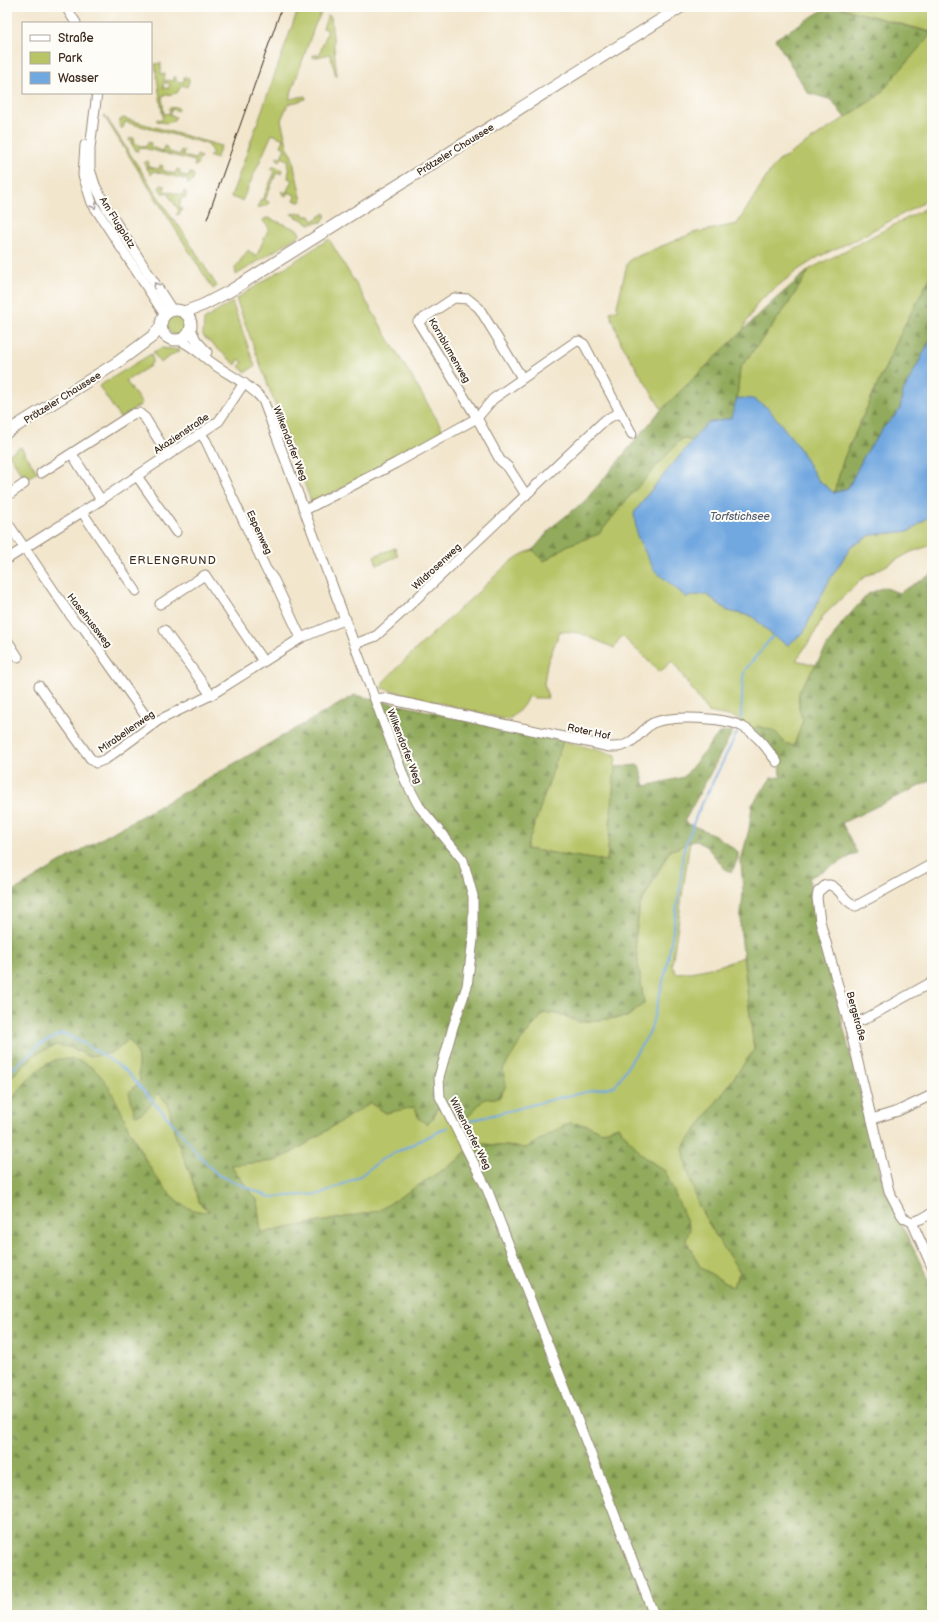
<svg xmlns="http://www.w3.org/2000/svg" width="939" height="1622" font-family="'Balsamiq Sans',sans-serif">
	<defs>
		<pattern id="forest-firs" width="22" height="20" patternUnits="userSpaceOnUse"><rect width="22" height="20" fill="#91aa5c"/><path d="M5 1l3.5 6h-7zM16 11l3.5 6h-7z" fill="#788b4b"/></pattern>
		<pattern id="park-crowns" width="20" height="18" patternUnits="userSpaceOnUse"><rect width="20" height="18" fill="#b7c567"/><path d="M2 6a3 3 0 1 1 6 0M12 15a3 3 0 1 1 6 0" fill="none" stroke="#9ea959"/></pattern>
	</defs>
	<rect width="100%" height="100%" fill="#fdfcf7"/>
	<filter id="ink" filterUnits="userSpaceOnUse"><feTurbulence type="fractalNoise" baseFrequency=".025" numOctaves="2"/><feDisplacementMap in="SourceGraphic" scale="8" xChannelSelector="R" yChannelSelector="G"/><feConvolveMatrix kernelMatrix="1 2 1 2 8 2 1 2 1" color-interpolation-filters="sRGB"/></filter>
	<filter id="wash" filterUnits="userSpaceOnUse"><feTurbulence type="fractalNoise" baseFrequency=".012" numOctaves="4" result="noise"/><feDisplacementMap in="SourceGraphic" scale="16" xChannelSelector="R" yChannelSelector="G"/><feGaussianBlur stdDeviation="0.9" result="paint"/><feColorMatrix in="noise" values="0 0 0 0 0 0 0 0 0 0 0 0 0 0 0 0 0 1.4 0 .05"/><feComposite in="paint" operator="in"/></filter>
	<g filter="url(#wash)">
		<rect width="100%" height="100%" fill="#f2e6cd"/>
		<g fill="#b7c567" stroke="#797842">
			<polygon points="305,7 324,7 315,25 289,99 305,96 306,99 288,104 281,120 289,153 291,153 302,201 298,202 294,200 295,195 288,192 286,196 282,194 282,191 286,193 292,180 288,178 289,171 287,164 289,161 282,157 280,161 277,159 277,156 281,157 285,148 281,146 284,139 272,134 242,201 231,197 296,15 302,12"/>
			<polygon points="838,7 932,7 932,198 857,239 820,256 798,270 759,301 746,323 736,346 657,417 662,410 621,343 610,312 618,309 617,306 627,264 631,259 693,233 737,224 772,168 779,161 878,96 931,32"/>
			<polygon points="328,15 331,17 337,76 336,76 330,54 313,58 313,55 319,55 328,30 323,28"/>
			<path d="M161,63V74H165L163,88H169L170,84L165,83L166,80L174,81V77H176V81L184,82V77L188,78L189,81L187,87L182,85L177,93L162,96L164,114L170,113L169,108L177,107L179,109L178,111L172,109L170,115L176,117C171,125 165,123 157,121V119L161,120L163,118L155,64Z"/>
			<polygon points="104,114 174,221 177,223 217,286 213,289 104,116"/>
			<polygon points="123,118 221,146 216,159 209,156 213,154 208,144 125,122 123,128 121,128 119,125 120,120"/>
			<polygon points="130,138 134,138 133,143 146,147 148,142 151,143 150,147 163,151 164,146 167,147 167,151 180,155 181,150 184,151 183,156 196,159 197,155 201,157 196,166 194,166 195,161 139,147 138,151 136,151 129,140"/>
			<polygon points="147,161 149,162 148,167 159,169 160,165 163,166 162,170 175,174 177,169 180,170 179,174 189,177 190,173 193,174 194,176 192,182 187,184 188,180 153,171 151,175 144,163"/>
			<polygon points="274,166 282,170 282,174 277,172 265,200 269,202 268,205 257,208 261,199 263,199 275,171 271,169"/>
			<polygon points="161,185 165,186 164,191 183,195 184,191 186,192 186,198 182,197 179,208 182,209 180,214 177,215 176,214 179,211 167,192 163,194 159,188"/>
			<polygon points="932,205 932,274 905,324 844,458 834,493 817,479 798,446 737,398 740,368 787,306 810,269"/>
			<polygon points="303,213 303,216 310,216 313,221 325,213 326,215 322,222 310,224 291,214"/>
			<polygon points="268,218 296,229 298,230 300,235 236,275 235,268 248,250 256,257 269,228 263,221 264,219"/>
			<polygon points="329,239 445,433 312,504 236,299"/>
			<polygon points="232,302 255,366 246,372 239,367 243,362 239,359 236,365 203,336 204,320"/>
			<circle cx="177" cy="325" r="10"/>
			<polygon points="162,348 180,350 160,363 153,352"/>
			<polygon points="151,354 153,360 150,366 126,381 142,404 120,418 99,386"/>
			<path d="M682,438L692,441L648,494L634,513L706,594L728,611L752,616L773,636L804,632L814,610L830,579L851,547L871,535L910,531L932,514V545L911,552L863,578L824,615L812,638L796,660L816,665C802,686 792,694 803,720L794,746L785,743L774,731L752,730L737,718L708,712L672,661L660,672L622,636L614,648L580,633L560,631L547,664L544,684L548,698H534L528,696C524,707 517,713 508,720L381,688L383,685V682C413,651 444,623 476,594C493,579 511,556 533,550L545,561L568,545L599,534L628,498Z"/>
			<polygon points="563,741 616,755 607,861 526,849"/>
			<path d="M690,841L672,965L676,973C698,972 723,966 743,957L754,1050L690,1139L699,1207L721,1244L740,1272L732,1287L700,1267L686,1240L665,1171L644,1157L618,1126L602,1132L587,1125L569,1123L526,1148L474,1143L457,1161L378,1211L261,1233L257,1200L230,1165L275,1161L293,1152L370,1103L386,1113L415,1106L419,1119H433L437,1108L466,1118L484,1099L506,1086L502,1070L520,1042L544,1012L560,1014L579,1022L627,1017L644,1003L635,941L640,906L670,850L676,849Z"/>
			<path d="M129,1039L137,1053L140,1081L129,1092H158L168,1104L176,1138L190,1173L200,1204L210,1212C170,1215 148,1164 132,1134L17,1092L7,1110V1081C17,1070 43,1044 58,1045C69,1046 78,1051 88,1056L118,1049Z"/>
		</g>
		<g fill="url(#forest-firs)" stroke="#666a3d">
			<polygon points="828,7 838,7 932,33 878,96 845,118 832,100 808,93 775,39"/>
			<polygon points="810,269 787,306 740,368 737,398 731,418 707,423 692,441 682,438 628,498 599,534 568,545 544,561 533,550 553,526 585,501 659,412 772,302"/>
			<path d="M932,274V337L902,393L900,410C876,435 864,457 848,487L834,493L844,458L905,324Z"/>
			<path d="M932,574V780L842,823L857,853L809,878L816,920L885,1190L932,1287V1615H7V1110C18,1090 33,1069 55,1060C60,1058 64,1059 69,1059C106,1061 118,1108 132,1135C146,1162 174,1218 210,1211L200,1204L190,1173L176,1138L168,1104L158,1093C153,1102 147,1114 135,1115L129,1092L140,1081L137,1053L129,1039L118,1049L108,1054L88,1056L73,1048L56,1045L36,1054L7,1081V895L71,856L355,695L563,741L526,849L607,861L615,767L639,765L645,786L684,777L719,733L733,731L684,822L715,835L738,852V858L732,872L726,870L707,847L695,840C686,842 680,849 670,850L639,906L635,941L644,1003L627,1017L579,1022L560,1014L544,1013L520,1042L503,1070L506,1086L499,1098L484,1099L466,1119L437,1108L433,1119L427,1124L419,1119L415,1107L386,1113L370,1103L293,1152L275,1161L230,1165L257,1200L261,1233L378,1211L457,1161L474,1143L526,1148L569,1123L587,1125L602,1132L618,1126L644,1157L665,1171L690,1229L686,1240L700,1267L732,1287L740,1272L721,1244L699,1207L687,1169L683,1148L754,1050L740,925L743,893L741,861L749,829L752,805L771,778L781,777L780,762L752,730L757,726L775,731L785,743L794,746L803,720L799,710V691L842,623L868,594L884,587L899,593Z"/>
		</g>
		<g fill="url(#park-crowns)" stroke="#797842">
			<polygon points="21,447 37,472 25,480 9,454"/>
			<polygon points="395,548 398,556 377,565 374,556"/>
		</g>
		<polygon fill="#72a8e0" stroke="#56697f" points="932,337 932,514 910,531 871,535 851,547 830,579 814,610 804,632 788,645 773,636 752,616 728,611 706,594 686,597 654,570 637,536 634,513 648,494 707,423 731,418 737,398 753,399 768,408 798,446 817,479 834,493 848,488 864,456 883,428 900,410 902,394"/>
		<g fill="none" stroke-linecap="round" stroke-linejoin="round">
			<g stroke="#72a8e0" stroke-width="2">
				<polyline points="741,718 743,677 745,670 773,636"/>
				<polyline points="7,1074 40,1044 63,1033 94,1049 125,1070 183,1135 198,1154 218,1175 270,1197 322,1194 360,1176 384,1158 448,1127"/>
				<polyline points="466,1122 558,1098 615,1086 650,1032 667,966 680,887 683,852 697,814 737,733"/>
			</g>
		</g>
	</g>
	<g filter="url(#ink)">
		<g fill="none" stroke-linecap="round" stroke-linejoin="round">
			<defs>
				<g id="minor">
					<polyline points="66,7 76,23"/>
					<polyline points="97,93 90,148 90,169 95,185 106,207 172,310"/>
					<polyline points="85,145 83,175 92,203 165,315"/>
					<polyline points="191,329 196,340 207,352"/>
					<path d="M179,340C192,345 201,355 212,363C230,376 248,383 263,400L405,780L419,806L463,860L473,896V940L467,986L453,1027L439,1077L440,1097L487,1189L654,1615"/>
					<polyline points="522,378 479,308 468,299 454,298 418,322 477,418 500,460 508,467 526,495"/>
					<polyline points="620,412 632,434"/>
					<polyline points="201,434 206,441 266,569 274,580 301,638"/>
					<polyline points="72,454 101,500"/>
					<polyline points="41,473 133,414 139,413 145,418 168,455"/>
					<polyline points="137,476 176,532"/>
					<polyline points="7,496 24,484"/>
					<polyline points="305,510 396,463 477,418 493,399 575,342 579,341 584,344 620,412 605,420 396,618 376,636 355,644"/>
					<polyline points="82,512 136,591"/>
					<polyline points="7,522 75,622 83,627 152,725"/>
					<polyline points="7,559 101,500 219,421 244,383"/>
					<polyline points="160,604 205,575 263,661"/>
					<polyline points="164,630 211,695"/>
					<polyline points="7,640 18,657"/>
					<polyline points="39,686 90,758 96,763 106,759 159,720 211,695 301,638 346,619"/>
					<path d="M376,699L383,698L610,747C626,748 633,741 644,730C647,728 650,724 653,723C673,715 724,717 743,727C758,735 767,749 777,762"/>
					<path d="M932,864L856,906C845,903 841,889 830,885H826L818,892L817,898L820,921L849,1025L889,1191L901,1214L904,1218L912,1222L932,1267"/>
					<polyline points="849,1025 865,1019 932,982"/>
					<polyline points="872,1119 898,1111 932,1095"/>
					<polyline points="912,1222 921,1219 932,1213"/>
				</g>
				<g id="major">
					<circle cx="176" cy="325" r="15"/>
					<polyline points="184,312 203,305 230,291 681,7"/>
					<polyline points="7,432 118,362 153,336 161,327"/>
				</g>
			</defs>
			<use href="#minor" stroke="#968876" stroke-width="11"/>
			<use href="#major" stroke="#968876" stroke-width="13"/>
			<use href="#minor" stroke="#fff" stroke-width="9"/>
			<use href="#major" stroke="#fff" stroke-width="11"/>
			<polyline stroke="#3b2a1e" stroke-width="1" points="207,219 282,7"/>
		</g>
		<defs><path id="oneway-chevron" d="M-2-3.5L2.5 0L-2 3.5" fill="none" stroke-width="1.6" stroke-linecap="round" stroke-linejoin="round"/></defs>
		<g stroke="#a79f9a">
			<use href="#oneway-chevron" transform="translate(94 206) rotate(60)"/>
			<use href="#oneway-chevron" transform="translate(156 285) rotate(-123)"/>
		</g>
	</g>
	<g text-anchor="middle" stroke-width="4" stroke-linejoin="round" paint-order="stroke">
		<g font-size="10" fill="#3b2a1e" stroke="#fdfcf7">
			<text transform="translate(455 149) rotate(-32)" y="4">Prötzeler Chaussee</text>
			<text transform="translate(118 222) rotate(58)" y="4">Am Flugplatz</text>
			<text transform="translate(450 350) rotate(60)" y="4">Kornblumenweg</text>
			<text transform="translate(62 397) rotate(-32)" y="4">Prötzeler Chaussee</text>
			<text transform="translate(181 433) rotate(-34)" y="4">Akazienstraße</text>
			<text transform="translate(291 443) rotate(69)" y="4">Wilkendorfer Weg</text>
			<text transform="translate(260 532) rotate(65)" y="4">Espenweg</text>
			<text transform="translate(436 566) rotate(-43)" y="4">Wildrosenweg</text>
			<text transform="translate(90 620) rotate(52)" y="4">Haselnussweg</text>
			<text transform="translate(126 731) rotate(-35)" y="4">Mirabellenweg</text>
			<text transform="translate(589 731) rotate(12)" y="4">Roter Hof</text>
			<text transform="translate(405 746) rotate(69)" y="4">Wilkendorfer Weg</text>
			<text transform="translate(857 1016) rotate(75)" y="4">Bergstraße</text>
			<text transform="translate(471 1133) rotate(63)" y="4">Wilkendorfer Weg</text>
		</g>
		<g font-size="11" font-style="italic" fill="#515c6c" stroke="#fdfcf7">
			<text x="740" y="520">Torfstichsee</text>
		</g>
		<g font-size="11" letter-spacing="1" fill="#3b2a1e" stroke="#fdfcf7">
			<text x="173" y="564">ERLENGRUND</text>
		</g>
	</g>
	<rect width="939" height="1622" fill="none" stroke="#fdfcf7" stroke-width="24"/>
	<rect x="22" y="22" width="130" height="72" fill="#fdfcf7" stroke="#afa8a0"/>
	<rect x="30" y="35" width="20" height="6" fill="#ffffff" stroke="#afa8a0"/>
	<text x="58" y="42" font-size="12" fill="#3b2a1e">Straße</text>
	<rect x="30" y="52" width="20" height="12" fill="#b7c567" stroke="#afa8a0"/>
	<text x="58" y="62" font-size="12" fill="#3b2a1e">Park</text>
	<rect x="30" y="72" width="20" height="12" fill="#72a8e0" stroke="#afa8a0"/>
	<text x="58" y="82" font-size="12" fill="#3b2a1e">Wasser</text>
</svg>
